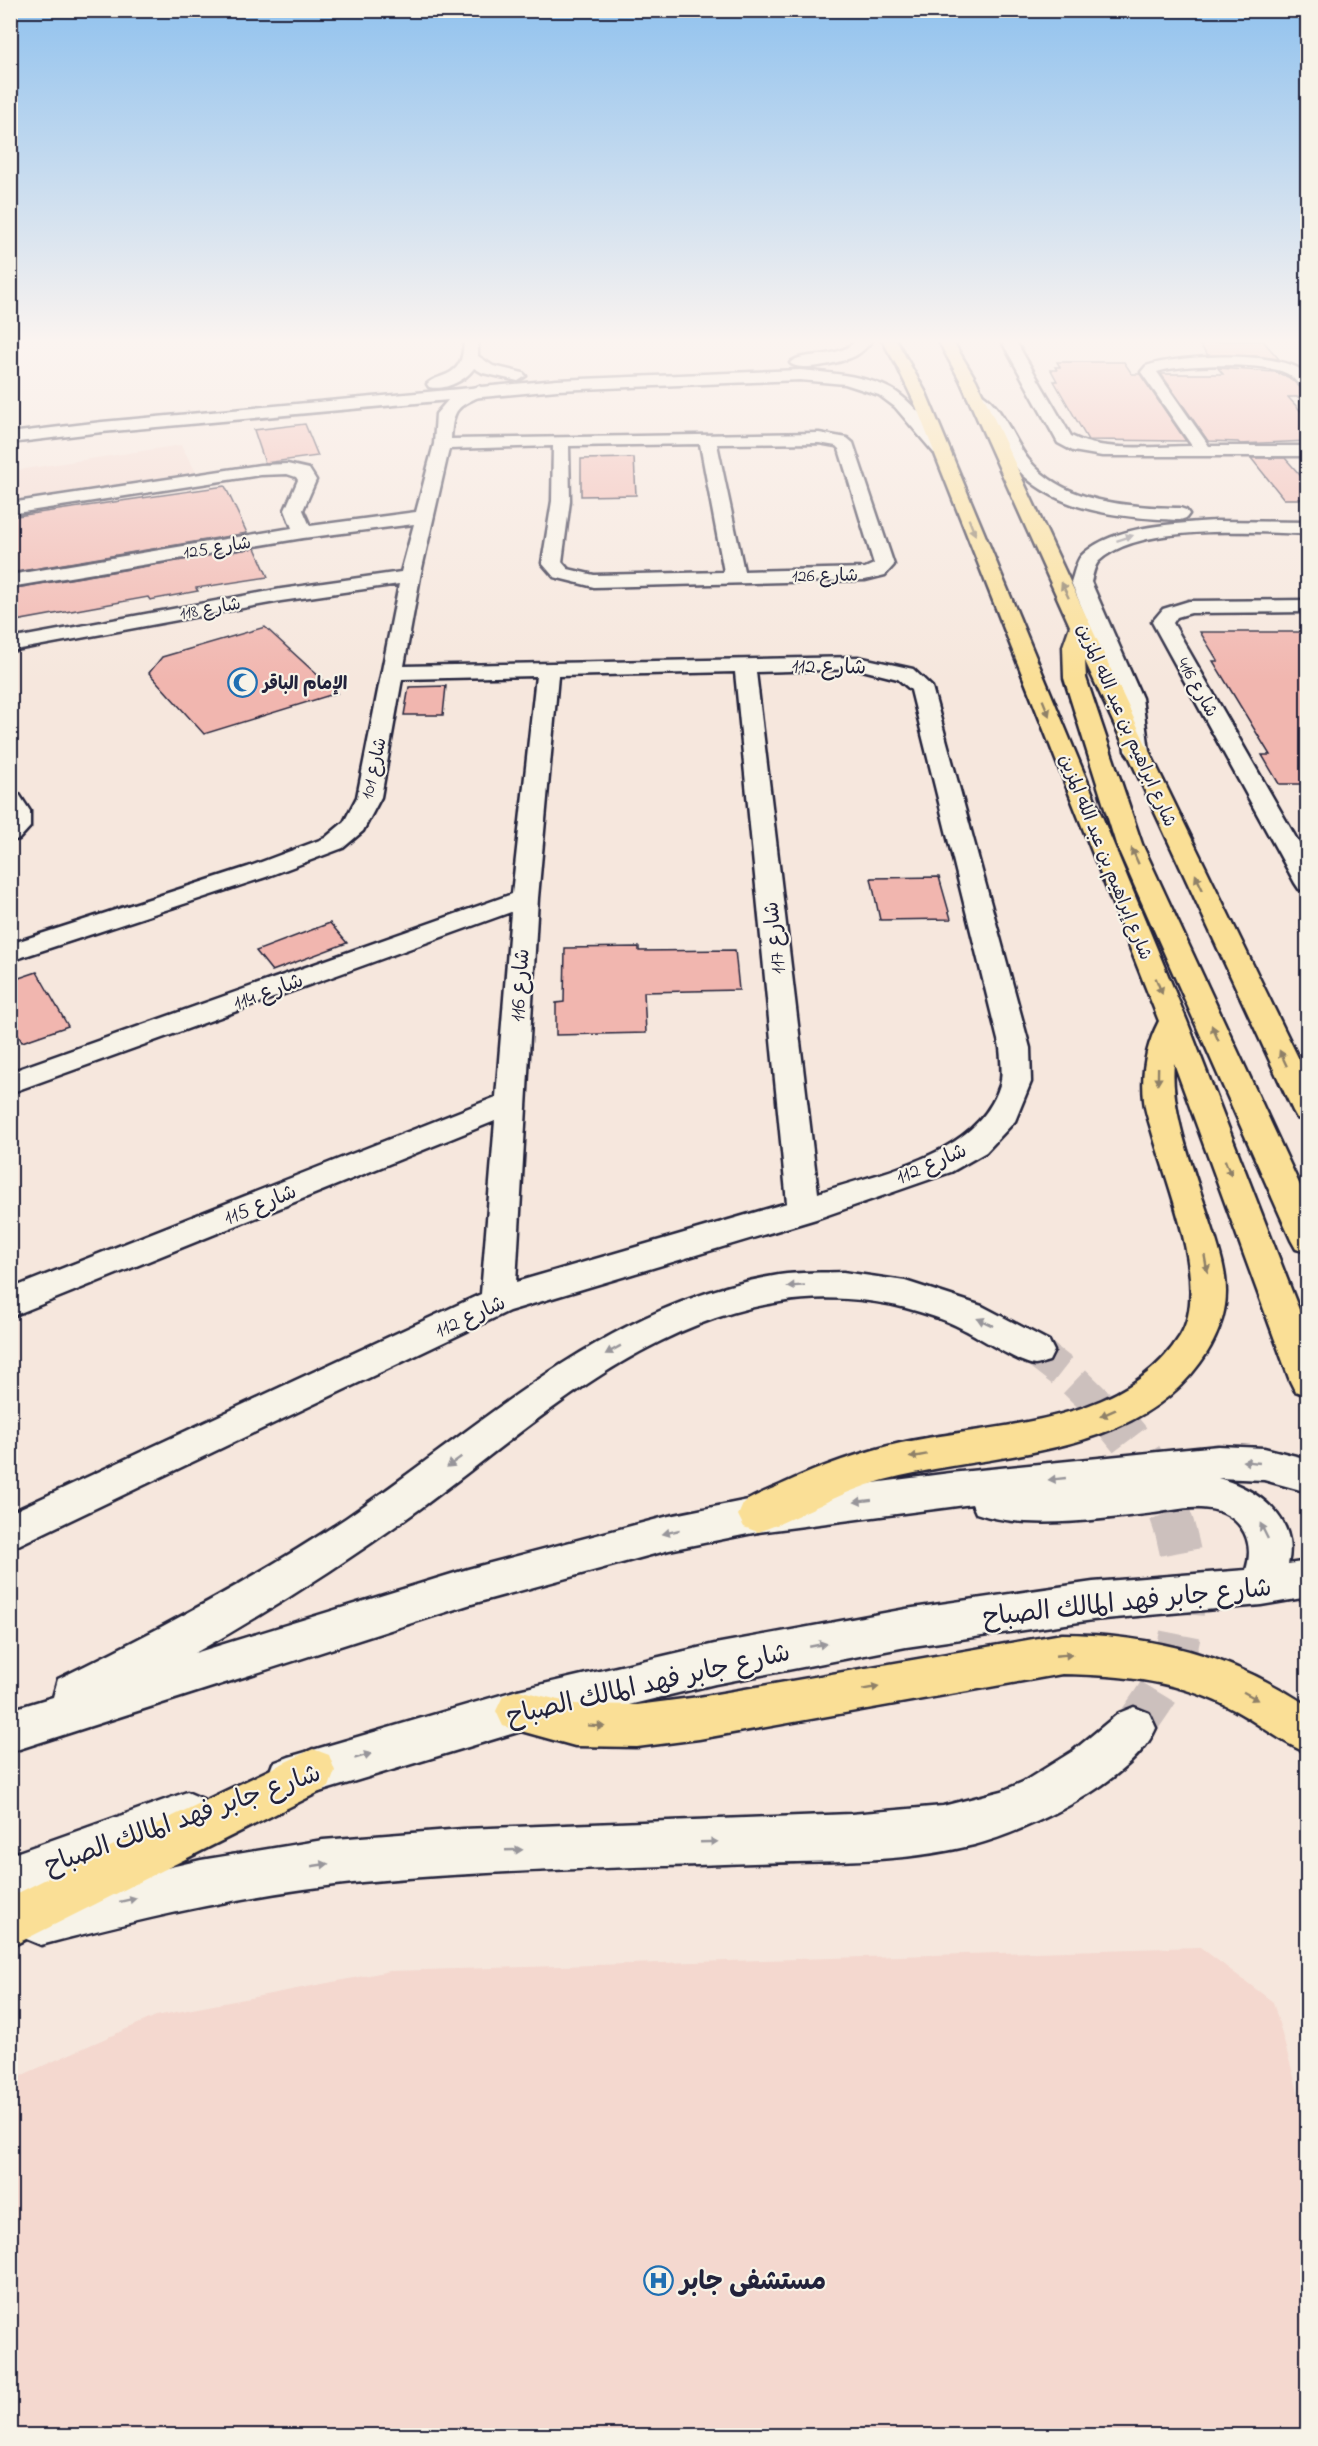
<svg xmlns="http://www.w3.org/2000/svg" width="1318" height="2446" font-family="'Indie Flower','Playpen Sans Arabic',sans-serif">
	<rect width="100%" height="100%" fill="#f6e7dd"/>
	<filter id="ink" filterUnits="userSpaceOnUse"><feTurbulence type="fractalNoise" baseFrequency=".0167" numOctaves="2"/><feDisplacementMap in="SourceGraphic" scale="12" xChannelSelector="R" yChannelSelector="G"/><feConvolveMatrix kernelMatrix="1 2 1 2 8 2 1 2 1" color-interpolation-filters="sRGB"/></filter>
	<g filter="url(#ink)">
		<g fill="#f4d8cf">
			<polygon points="181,445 196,472 13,500 11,495 11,471"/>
			<polygon points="1200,1947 1273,2002 1307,2124 1307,2435 11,2435 11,2080 156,2016 390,1971"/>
		</g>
		<g fill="#f1b6af" stroke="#22223b" stroke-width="1.5">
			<polygon points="1240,341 1263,341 1279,359 1254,356 1208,355 1197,342"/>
			<polygon points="1057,362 1124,362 1132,374 1140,374 1186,441 1088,440 1054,381 1057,381 1051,370 1057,370 1055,367 1060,367"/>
			<polygon points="1218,368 1275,372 1288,377 1308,392 1308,397 1288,397 1308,419 1308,441 1240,444 1238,442 1208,441 1161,374 1223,374"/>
			<polygon points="305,424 318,456 265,463 254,430"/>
			<polygon points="634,458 636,495 581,496 581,459"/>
			<polygon points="1251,458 1285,458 1308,484 1308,499 1284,499"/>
			<polygon points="225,486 247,533 10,573 10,517"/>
			<polygon points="255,548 268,577 196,588 198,591 150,600 148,597 10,622 10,589"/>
			<polygon points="265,627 337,693 204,734 149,673 162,657"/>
			<polygon points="1200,632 1308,632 1308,784 1279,784 1262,755 1270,755 1213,661 1218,661"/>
			<polygon points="446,686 443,715 404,715 409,687"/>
			<polygon points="939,877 951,919 880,920 871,878"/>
			<polygon points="330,923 347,943 272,971 256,951"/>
			<polygon points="639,947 639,951 735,950 739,990 644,992 646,1033 556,1035 556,1003 564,1002 565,948"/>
			<polygon points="37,972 68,1026 22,1042 10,1021 10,981"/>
		</g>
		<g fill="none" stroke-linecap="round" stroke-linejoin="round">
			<polyline stroke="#ccc0bd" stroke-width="33" stroke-dasharray="33 16" stroke-linecap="butt" points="1036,1351 1073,1380 1105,1411"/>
			<path stroke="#ccc0bd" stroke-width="41" stroke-dasharray="41 21" stroke-linecap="butt" d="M1103,1409C1170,1475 1206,1579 1170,1670C1161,1691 1147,1709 1134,1728"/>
			<defs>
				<g id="street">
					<path d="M464,340H478V356L493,366L523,373L526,376L518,381L483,373L474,368C466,380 445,391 429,387L427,384C431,380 434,379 440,377C460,371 463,360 464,340Z"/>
					<path d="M1001,340H1015L1071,436C1104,453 1154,446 1192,446L1141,372L1146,366C1178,355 1283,349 1308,375V390C1298,387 1295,377 1286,373C1264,362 1181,364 1157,372L1209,446H1308V456H1102L1073,451L1058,443Z"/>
					<path d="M479,386L487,391L485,394C457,407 453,407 451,439L819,433L847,438L853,443L894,565L885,575L865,580L594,587L554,577L542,563L552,501L553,446L449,449L420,577L404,666L858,657L913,669L932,687L1030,1048L1031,1082L1015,1121L986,1152L951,1172L816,1219L509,1311L10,1549V1513L481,1294L495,1121L10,1317V1289L496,1097L511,912L10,1093V1072L512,894L536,676L402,679L381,797L363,831L343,848L266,877L10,961V944L248,867L325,838L344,822L357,797L399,584L281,601L10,651V639L281,589L401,572L414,524L303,538L10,587V575L292,528L285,510L298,480L296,477L287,474L260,475L10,514V503L260,465L287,464L309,469L316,480L303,510L310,526L416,512L434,444L436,414L449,399ZM819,443L836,446L839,449L874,564L865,568L744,571L717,444ZM700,444L724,572L594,575L568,569L562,562L570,501L569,446ZM858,669L898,679L911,690L1000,1048C1001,1059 1003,1074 1000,1085C978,1156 880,1172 818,1193L756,672ZM735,672L787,1203L516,1282L538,898L558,676Z"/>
					<polygon points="1308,600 1308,612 1191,613 1177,617 1173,623 1308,859 1308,891 1299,889 1295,883 1152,622 1163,609 1189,601"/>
					<polygon points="10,792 19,794 30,811 30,827 19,839 10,841"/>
				</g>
				<g id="secondary">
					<path d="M857,340H872C867,347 862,352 855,356C843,362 800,373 790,363C801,351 837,361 857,340Z"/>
					<path d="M800,370C830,373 864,375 891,389C910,399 936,431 949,449L946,453H934L895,407L879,395L845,384L800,380L557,390L102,432L10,443V433L102,422L557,380Z"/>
					<path d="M975,391C999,397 1013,440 1028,459C1063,503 1128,507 1180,508L1186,510L1189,514L1186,518L1180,520C1131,518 1070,514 1030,481C1010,465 1001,441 988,420C982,411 973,405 967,396Z"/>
					<path d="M1215,521L1308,522V534C1254,532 1139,523 1099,561C1094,566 1093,575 1091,582L1142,698L1149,751L1145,756L1137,758L1129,756L1125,751L1120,698L1071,582C1074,574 1076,562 1081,556C1112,525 1175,524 1215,521Z"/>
					<path d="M843,1272L905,1281L982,1306L1049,1341L1054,1351L1049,1361C1044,1362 1039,1365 1035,1365C1018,1363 978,1336 961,1328C944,1319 924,1313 906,1308C867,1298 819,1295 780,1302C639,1324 531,1427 421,1508C348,1561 273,1609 195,1653L468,1569L669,1516L758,1498L950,1473L1218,1446L1264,1448L1308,1459V1492L1264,1480L1218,1478C1257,1489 1299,1518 1288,1564L1308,1561V1597L1261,1605L1093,1620L906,1647L715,1684L518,1732L289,1801L273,1795L267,1779L273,1763L289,1757L518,1690L715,1644L906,1609L1093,1582L1246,1570C1257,1536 1236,1509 1200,1508C1185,1507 1169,1511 1154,1513C1102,1519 1026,1531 976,1513L972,1504L950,1507L758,1532L669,1550L468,1605L10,1752V1710L53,1697L58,1679C157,1631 254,1579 346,1518C485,1424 607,1303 779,1275C800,1272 822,1273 843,1272Z"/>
					<path d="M1134,1707L1149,1713L1156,1728C1133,1781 1028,1831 974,1845C902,1863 826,1861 753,1863C622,1868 492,1870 362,1882C253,1893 147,1917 41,1945L24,1938L17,1921L24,1904L41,1897L201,1860L323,1840L463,1829L851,1814L943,1806L1002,1791L1023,1782L1073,1751L1119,1713Z"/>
					<polygon points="187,1792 203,1799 210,1815 203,1831 10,1901 10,1855"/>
				</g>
				<g id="primary">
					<path d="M882,340H896L926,393L1187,1021L1308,1333V1396L1295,1391L1290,1381L1174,1063C1169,1113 1198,1181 1213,1230C1219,1250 1226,1270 1226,1292C1226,1317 1215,1343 1200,1363C1130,1460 987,1452 884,1480C839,1492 801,1517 758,1532L744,1527L738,1515C740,1512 742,1505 744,1503C752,1496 775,1488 785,1483C822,1466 861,1452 901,1443C993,1423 1123,1427 1180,1336C1210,1288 1168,1187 1153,1135C1150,1124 1145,1112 1144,1100C1141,1072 1146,1046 1159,1021L916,406L897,366Z"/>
					<polygon points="938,340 952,340 976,380 1149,751 1308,1078 1308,1121 1297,1118 1293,1111 1085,661 1086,678 1142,844 1308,1203 1308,1252 1296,1249 1291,1240 1116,844 1064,678 1063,646 1070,626 960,380"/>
					<path d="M1062,1634C1153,1635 1231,1655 1308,1706V1753C1282,1743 1260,1724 1236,1711C1182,1681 1123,1675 1062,1674L699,1739L637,1747L575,1746L503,1726L496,1711L503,1696L518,1690L575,1704L637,1705L699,1697Z"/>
				</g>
				<polygon id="highway" points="313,1749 329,1755 335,1771 329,1787 10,1947 10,1897 148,1828"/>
			</defs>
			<use href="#street" stroke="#22223b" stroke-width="5"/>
			<use href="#secondary" stroke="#22223b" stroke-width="5"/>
			<use href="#primary" stroke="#22223b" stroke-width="5"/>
			<use href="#highway" stroke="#22223b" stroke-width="5"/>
			<use href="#street" fill="#f7f3e8" fill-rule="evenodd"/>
			<use href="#secondary" fill="#f7f3e8" fill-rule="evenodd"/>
			<use href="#primary" fill="#fadf96" fill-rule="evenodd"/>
			<use href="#highway" fill="#fadf96" fill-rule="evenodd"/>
		</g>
		<defs><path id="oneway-solid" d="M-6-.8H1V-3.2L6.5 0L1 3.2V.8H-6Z" transform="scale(1.5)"/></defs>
		<g fill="#8e8068">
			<use href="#oneway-solid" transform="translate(972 527) rotate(68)"/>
			<use href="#oneway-solid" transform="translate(1065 590) rotate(-115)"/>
			<use href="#oneway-solid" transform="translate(1046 708) rotate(68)"/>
			<use href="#oneway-solid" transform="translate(1135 856) rotate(-114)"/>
			<use href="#oneway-solid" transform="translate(1199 882) rotate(-115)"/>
			<use href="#oneway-solid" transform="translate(1159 986) rotate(68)"/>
			<use href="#oneway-solid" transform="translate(1215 1033) rotate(-114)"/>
			<use href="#oneway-solid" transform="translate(1283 1058) rotate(-115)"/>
			<use href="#oneway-solid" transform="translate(1158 1076) rotate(91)"/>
			<use href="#oneway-solid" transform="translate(1228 1168) rotate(69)"/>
			<use href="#oneway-solid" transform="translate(1206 1264) rotate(80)"/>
			<use href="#oneway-solid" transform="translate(1108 1413) rotate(156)"/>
			<use href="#oneway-solid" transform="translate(918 1456) rotate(170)"/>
			<use href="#oneway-solid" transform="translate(1064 1655) rotate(-5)"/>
			<use href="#oneway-solid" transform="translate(871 1688) rotate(-10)"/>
			<use href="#oneway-solid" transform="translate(1251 1696) rotate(28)"/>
			<use href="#oneway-solid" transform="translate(596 1726) rotate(4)"/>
		</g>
		<g fill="#97959a">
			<use href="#oneway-solid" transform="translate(1125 538) rotate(-18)"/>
			<use href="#oneway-solid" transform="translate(796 1286) rotate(176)"/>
			<use href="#oneway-solid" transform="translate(985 1322) rotate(-155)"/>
			<use href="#oneway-solid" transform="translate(613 1350) rotate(151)"/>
			<use href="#oneway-solid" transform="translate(454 1462) rotate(144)"/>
			<use href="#oneway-solid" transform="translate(1251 1462) rotate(-174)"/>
			<use href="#oneway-solid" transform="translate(1057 1479) rotate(174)"/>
			<use href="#oneway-solid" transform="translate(863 1501) rotate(173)"/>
			<use href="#oneway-solid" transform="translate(1264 1531) rotate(-116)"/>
			<use href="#oneway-solid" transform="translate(671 1532) rotate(167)"/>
			<use href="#oneway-solid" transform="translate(818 1645) rotate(-11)"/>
			<use href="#oneway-solid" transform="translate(363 1756) rotate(-16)"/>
			<use href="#oneway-solid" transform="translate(709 1842) rotate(-2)"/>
			<use href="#oneway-solid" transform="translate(514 1850) rotate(-2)"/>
			<use href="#oneway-solid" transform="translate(320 1865) rotate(-8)"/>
			<use href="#oneway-solid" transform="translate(128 1900) rotate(-13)"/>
		</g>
	</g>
	<linearGradient id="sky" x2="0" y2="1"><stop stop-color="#91c2ee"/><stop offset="0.5" stop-color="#fbf4f0"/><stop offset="1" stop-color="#fbf4f0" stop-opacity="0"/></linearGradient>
	<rect width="1318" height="682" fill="url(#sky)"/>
	<defs>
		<symbol id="mosque-ring" viewBox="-11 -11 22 22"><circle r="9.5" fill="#f7f3e8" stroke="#1f6fb2" stroke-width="1.5"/><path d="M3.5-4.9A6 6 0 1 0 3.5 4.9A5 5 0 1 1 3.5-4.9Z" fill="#1f6fb2"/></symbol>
		<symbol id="hospital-ring" viewBox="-11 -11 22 22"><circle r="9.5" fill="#f7f3e8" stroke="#1f6fb2" stroke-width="1.5"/><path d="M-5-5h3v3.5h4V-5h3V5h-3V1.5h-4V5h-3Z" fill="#1f6fb2"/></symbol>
	</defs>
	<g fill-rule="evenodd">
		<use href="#mosque-ring" x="226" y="666" width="33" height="33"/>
		<use href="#hospital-ring" x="642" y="2264" width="33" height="33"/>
	</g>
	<g text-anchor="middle" stroke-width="4.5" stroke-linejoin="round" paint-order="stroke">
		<g font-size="18" fill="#22223b" stroke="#f7f3e8">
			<text transform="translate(217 547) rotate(-9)" y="6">شارع 125</text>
			<text transform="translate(825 575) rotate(-1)" y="6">شارع 126</text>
			<text transform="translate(210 608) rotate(-10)" y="6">شارع 118</text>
			<text transform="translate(1198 687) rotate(61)" y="6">شارع 416</text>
			<text transform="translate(1127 725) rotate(66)" y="6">شارع ابراهيم بن عبد الله المزين</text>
			<text transform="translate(373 768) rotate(-77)" y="6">شارع 101</text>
			<text transform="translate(1106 857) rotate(68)" y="6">شارع إبراهيم بن عبد الله المزين</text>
		</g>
		<g font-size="18" font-weight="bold" fill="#22223b" stroke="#f7f3e8" text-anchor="start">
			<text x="263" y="689">الإمام الباقر</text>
		</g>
		<g font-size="21" fill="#22223b" stroke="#f7f3e8">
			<text transform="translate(829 666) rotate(1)" y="7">شارع 112</text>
			<text transform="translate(774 938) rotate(-96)" y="7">شارع 117</text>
			<text transform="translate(519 985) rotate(-86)" y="7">شارع 116</text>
			<text transform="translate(268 991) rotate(-20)" y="7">شارع 114</text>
			<text transform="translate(931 1163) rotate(-23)" y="7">شارع 112</text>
			<text transform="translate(260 1204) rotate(-22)" y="7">شارع 115</text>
			<text transform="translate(470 1316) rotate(-24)" y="7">شارع 112</text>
		</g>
		<g font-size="26" fill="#22223b" stroke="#f7f3e8">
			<text transform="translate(1127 1601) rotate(-6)" y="9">شارع جابر فهد المالك الصباح</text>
			<text transform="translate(648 1683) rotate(-13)" y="9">شارع جابر فهد المالك الصباح</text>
			<text transform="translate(182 1818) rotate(-19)" y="9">شارع جابر فهد المالك الصباح</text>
		</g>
		<g font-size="26" font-weight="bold" fill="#22223b" stroke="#f7f3e8" text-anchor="start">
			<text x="680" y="2289">مستشفى جابر</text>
		</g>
	</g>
	<rect width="1318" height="2446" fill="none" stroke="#f7f3e8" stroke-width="36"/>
	<rect x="18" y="18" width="1282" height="2410" fill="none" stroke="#22223b" stroke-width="2" filter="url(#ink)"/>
</svg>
